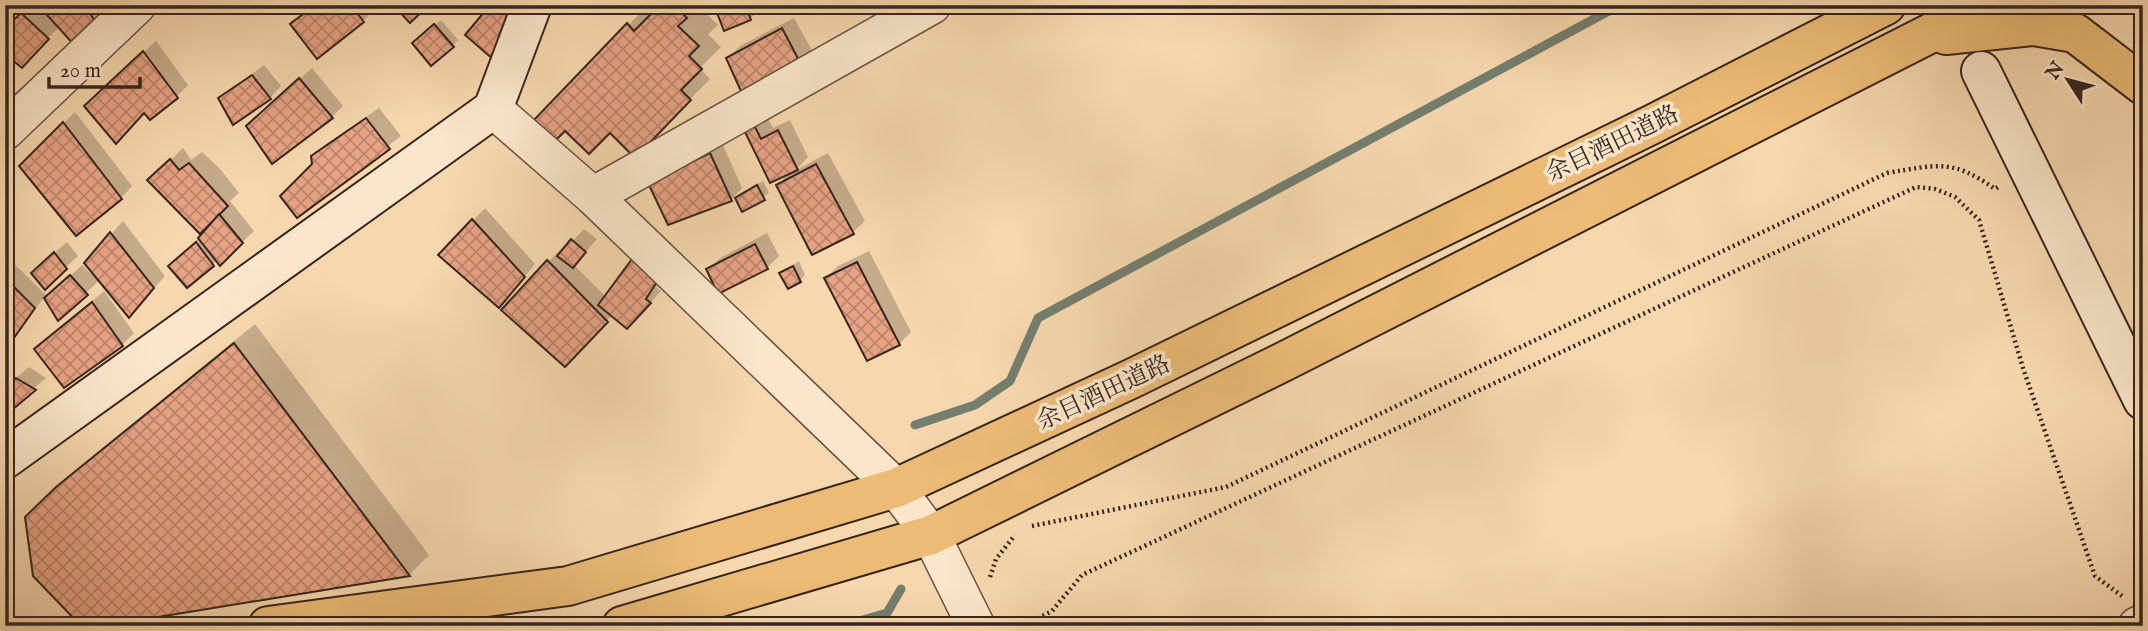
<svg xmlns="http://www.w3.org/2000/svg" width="2148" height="631" font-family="'IM FELL English','Noto Serif JP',serif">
	<defs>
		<pattern id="building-cross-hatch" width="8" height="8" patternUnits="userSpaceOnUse" patternTransform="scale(1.75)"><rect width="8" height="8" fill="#e7a384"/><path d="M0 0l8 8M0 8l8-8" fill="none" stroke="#bc856b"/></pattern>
	</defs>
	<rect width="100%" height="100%" fill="#f7d8ae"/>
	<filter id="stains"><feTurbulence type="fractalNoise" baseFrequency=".00286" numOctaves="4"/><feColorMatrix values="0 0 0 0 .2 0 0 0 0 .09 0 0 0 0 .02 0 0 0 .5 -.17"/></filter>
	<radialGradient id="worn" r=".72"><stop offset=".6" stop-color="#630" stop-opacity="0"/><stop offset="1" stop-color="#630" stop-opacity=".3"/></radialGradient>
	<g fill="#0003">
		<polygon points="31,5 104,5 112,18 60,26 21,65 12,57 5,67 5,30"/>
		<polygon points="314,5 372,5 375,9 363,21 293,24"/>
		<polygon points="648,5 656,12 663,5 698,5 718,25 708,34 721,47 700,68 710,79 635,155 610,131 534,123"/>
		<polygon points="716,5 761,5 762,7 750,19"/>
		<polygon points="794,18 814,54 802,66 728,58 740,46"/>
		<polygon points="441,20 458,40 452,46 420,37"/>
		<polygon points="156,41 188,85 177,96 145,111 98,94"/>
		<polygon points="264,65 281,86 270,98 220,98"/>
		<polygon points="312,68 343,106 332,117 260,115"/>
		<polygon points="379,108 401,136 298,216 314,165 313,157 325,145"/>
		<polygon points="75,112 132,186 121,198 21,166"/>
		<polygon points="766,115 773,128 790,120 808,157 796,170 828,153 865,221 853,232 778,185 790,172 746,131"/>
		<polygon points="722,143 742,188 731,200 650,183"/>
		<polygon points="183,148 191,160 202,152 220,169 239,193 230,201 254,231 220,263 218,260 212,265 182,255 211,225 200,231 150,180"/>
		<polygon points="763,181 769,193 743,210 736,196"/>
		<polygon points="485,208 535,264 510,294 440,255"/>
		<polygon points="123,221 165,276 140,304 100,280 58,318 45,296 10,342 5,335 5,255 48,297 82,265 95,278 97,276 86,263"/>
		<polygon points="584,229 597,239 574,265 606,297 669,268 656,287 661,291 639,315 612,315 577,353 548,262 560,250 562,252"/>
		<polygon points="767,233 779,256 767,268 708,270 720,258"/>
		<polygon points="67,242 78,256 45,287 45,261"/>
		<polygon points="869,251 911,332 899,344 826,278 838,266"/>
		<polygon points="799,261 805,275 800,280 781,273"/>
		<polygon points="104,291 134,333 122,345 36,349"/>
		<polygon points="255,324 429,555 409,575 91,626 47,496 79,467"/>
		<polygon points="29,367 46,378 6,412 5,387"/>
	</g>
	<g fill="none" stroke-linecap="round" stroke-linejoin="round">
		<g stroke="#747f6f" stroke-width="9">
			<polyline points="915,425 975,405 1010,381 1038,318 1620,5"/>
			<polyline points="842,626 887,613 901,589"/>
		</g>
	</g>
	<g fill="url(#building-cross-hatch)" stroke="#36251e" stroke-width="2">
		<polygon points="38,5 84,5 102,31 76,47"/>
		<polygon points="197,5 212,5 205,13"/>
		<polygon points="315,5 351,5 364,22 317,59 290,24"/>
		<polygon points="393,5 429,5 410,23"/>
		<polygon points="490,5 533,5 494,60 465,35"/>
		<polygon points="660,5 674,5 687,18 678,26 699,46 689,56 702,69 681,90 691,100 635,158 610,133 589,154 565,131 550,146 531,123 627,23 634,31"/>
		<polygon points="714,5 745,5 751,20 724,31"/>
		<polygon points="879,5 908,5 886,17"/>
		<polygon points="21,13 49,39 22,68 5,54 5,28"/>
		<polygon points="434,24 454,47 431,66 412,43"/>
		<polygon points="782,28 803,68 745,100 726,58"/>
		<polygon points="143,51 178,98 150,120 144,113 116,144 84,106"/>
		<polygon points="252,75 271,99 233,125 218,98"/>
		<polygon points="299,78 333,118 272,164 246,126"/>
		<polygon points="366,118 390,149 297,218 280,196 312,164 311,156"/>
		<polygon points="63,122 122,199 76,236 19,166"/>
		<polygon points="754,125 761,139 778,130 798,170 770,183 744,130"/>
		<polygon points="710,153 732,201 668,225 648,183"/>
		<polygon points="170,159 179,170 189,163 228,206 200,234 147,180"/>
		<polygon points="816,164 854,234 812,255 776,185"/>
		<polygon points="757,185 765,200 742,212 735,198"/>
		<polygon points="219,214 243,243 220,266 198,238"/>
		<polygon points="472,219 525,277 499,308 438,255"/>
		<polygon points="110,232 154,288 129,318 84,263"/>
		<polygon points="571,239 586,252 573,268 557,256"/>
		<polygon points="196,242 214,266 187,288 168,266"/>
		<polygon points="755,244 768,269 718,294 706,269"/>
		<polygon points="54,252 67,269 45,290 31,273"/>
		<polygon points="632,259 658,280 646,299 651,303 627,329 598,305"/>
		<polygon points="547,260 608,322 565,367 501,310"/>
		<polygon points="857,262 900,345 867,361 824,278"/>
		<polygon points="793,266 801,282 788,289 779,273"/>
		<polygon points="70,275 88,295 58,321 44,298"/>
		<polygon points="5,278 35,308 9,345 5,339"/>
		<polygon points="92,302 123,346 64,388 34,349"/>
		<polygon points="234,343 410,576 103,626 81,626 33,576 25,517 56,487"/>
		<polygon points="16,378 36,390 6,415 5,387"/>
	</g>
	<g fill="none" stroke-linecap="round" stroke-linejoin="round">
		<defs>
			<g id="street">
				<polyline points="493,109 593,196 896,488 931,535 976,626"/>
				<polyline points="5,131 137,5"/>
				<polyline points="593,196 932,5"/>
				<polyline points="2137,626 2143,623"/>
			</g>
			<g id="secondary">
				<polyline points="1981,71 2143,400"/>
				<polyline points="5,459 493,109 532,5"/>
			</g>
			<g id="highway">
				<polyline points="1946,35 2034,26 2075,33 2143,85"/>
				<polyline points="268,626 568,586 896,488 1131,379 1653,124 1886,5"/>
				<polyline points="622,626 931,535 1281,363 1986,5"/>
			</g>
		</defs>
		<use href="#street" stroke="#665242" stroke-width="40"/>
		<use href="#secondary" stroke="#36251e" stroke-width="42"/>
		<use href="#highway" stroke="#36251e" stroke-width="42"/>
		<g stroke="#36251e" stroke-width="4.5" stroke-dasharray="2 3.5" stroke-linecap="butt">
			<path d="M1032,526L1226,487L1887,173C1936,165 1952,158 1995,189L2000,186"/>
			<polyline points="990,577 996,559 1015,535"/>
			<polyline points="1023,626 1052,611 1082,575 1916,187 1935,189 1955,197 1979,220 2023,368 2095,576 2122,596"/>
		</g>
		<use href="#street" stroke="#fae6ca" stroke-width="37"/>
		<use href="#secondary" stroke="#fae6ca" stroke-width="38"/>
		<use href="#highway" stroke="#ecbc77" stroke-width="38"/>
	</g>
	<g text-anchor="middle" stroke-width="7" stroke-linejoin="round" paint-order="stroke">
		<g font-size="24" fill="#36251e" stroke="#fae6ca">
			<text transform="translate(1612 143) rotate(-26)" y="8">余目酒田道路</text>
			<text transform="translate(1103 392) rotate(-25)" y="8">余目酒田道路</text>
		</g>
	</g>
	<rect width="2148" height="631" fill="none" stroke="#f7d8ae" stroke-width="28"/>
	<rect x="7" y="7" width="2134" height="617" fill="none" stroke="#36251e" stroke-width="3.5"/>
	<rect x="14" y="14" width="2120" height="603" fill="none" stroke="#36251e" stroke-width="2"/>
	<g transform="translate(2068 80) rotate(306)" stroke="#fae6ca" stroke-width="5" paint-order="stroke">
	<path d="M0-5L12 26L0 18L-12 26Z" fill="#36251e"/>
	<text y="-10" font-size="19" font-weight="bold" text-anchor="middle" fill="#36251e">N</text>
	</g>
	<path d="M49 77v10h91v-10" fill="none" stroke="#36251e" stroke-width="3.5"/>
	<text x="60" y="77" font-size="21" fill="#36251e" stroke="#fae6ca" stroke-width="5" paint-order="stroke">20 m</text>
	<rect width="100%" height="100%" filter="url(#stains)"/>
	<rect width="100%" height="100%" fill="url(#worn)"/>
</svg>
